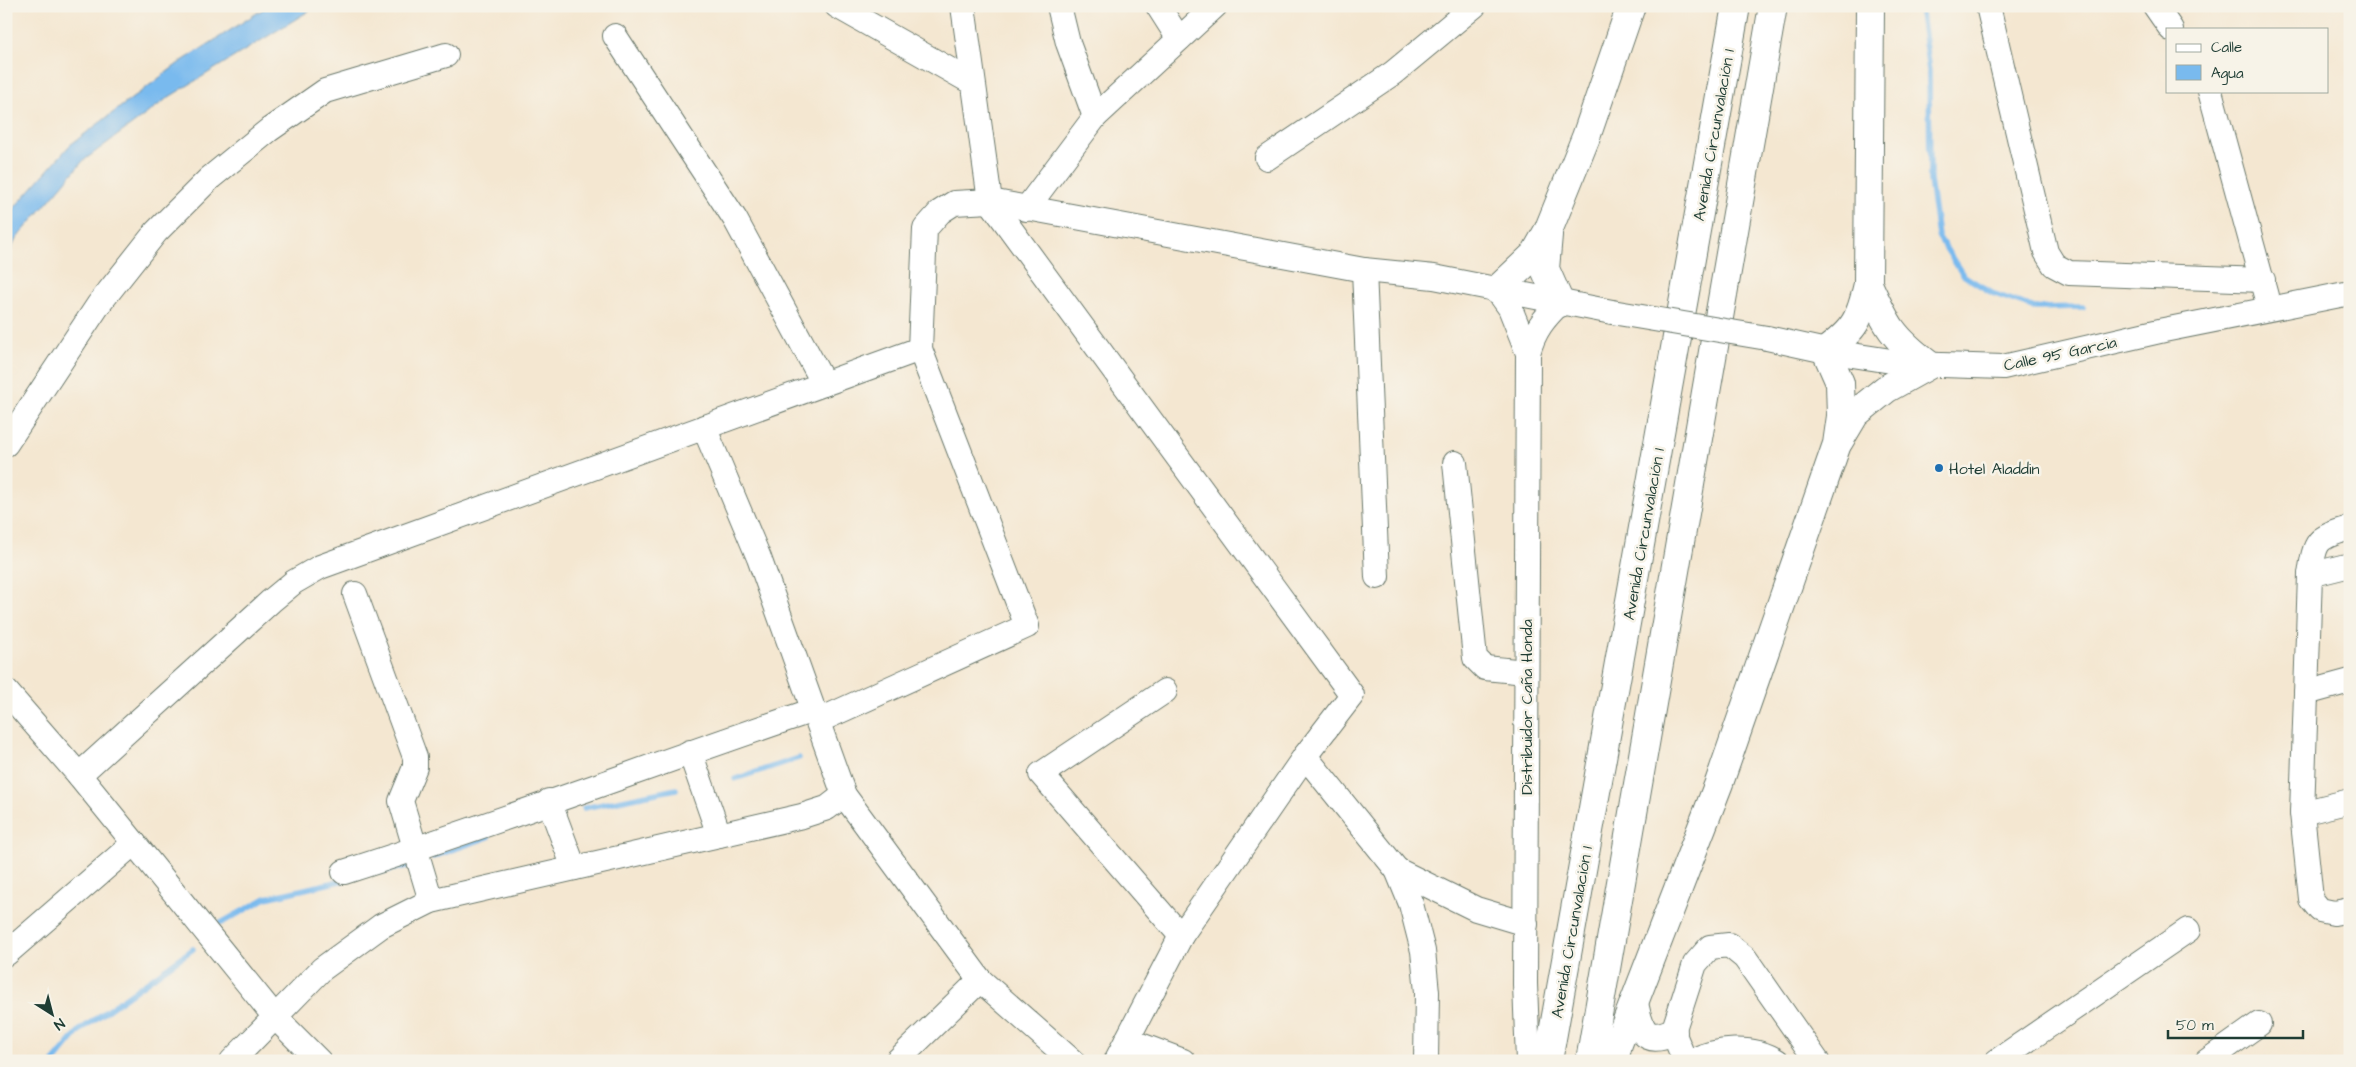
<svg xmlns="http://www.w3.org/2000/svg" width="2356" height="1067" font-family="'Architects Daughter',sans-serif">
	<rect width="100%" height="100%" fill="#f7f3e8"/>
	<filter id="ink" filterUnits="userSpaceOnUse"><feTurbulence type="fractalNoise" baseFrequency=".02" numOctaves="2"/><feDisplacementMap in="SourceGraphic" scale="10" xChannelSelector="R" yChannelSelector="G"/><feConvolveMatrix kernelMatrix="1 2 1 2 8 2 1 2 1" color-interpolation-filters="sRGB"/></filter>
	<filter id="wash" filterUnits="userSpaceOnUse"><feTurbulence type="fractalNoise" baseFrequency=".0096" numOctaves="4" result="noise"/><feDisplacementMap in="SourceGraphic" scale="20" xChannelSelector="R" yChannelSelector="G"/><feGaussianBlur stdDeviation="1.12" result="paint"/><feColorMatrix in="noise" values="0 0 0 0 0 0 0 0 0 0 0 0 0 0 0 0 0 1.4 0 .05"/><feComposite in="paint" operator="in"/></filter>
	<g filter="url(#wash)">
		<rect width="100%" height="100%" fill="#f4e7d1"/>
		<polygon fill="#79baee" stroke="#4c7c91" points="268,6 317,6 169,97 83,161 16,239 6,261 6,217 70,145 179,63"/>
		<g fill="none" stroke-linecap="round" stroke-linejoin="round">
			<g stroke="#79baee" stroke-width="5.5">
				<polyline points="1920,6 1929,71 1930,180 1938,236 1963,275 1992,293 2035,308 2083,307"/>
				<polyline points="735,779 799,758"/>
				<polyline points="584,808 676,789"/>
				<polyline points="433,857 488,837"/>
				<polyline points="380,872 407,866"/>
				<polyline points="221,923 266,898 344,880"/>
				<polyline points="54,1061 80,1030 193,949"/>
			</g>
		</g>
	</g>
	<g filter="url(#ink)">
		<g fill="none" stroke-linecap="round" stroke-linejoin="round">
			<defs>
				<g id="minor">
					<polyline points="837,6 973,83"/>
					<polyline points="963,6 990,201 1352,695 1305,756 1181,936 1116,1061"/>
					<polyline points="1059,6 1068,43 1095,117"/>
					<polyline points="1158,6 1179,39"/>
					<polyline points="1988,6 2046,252 2054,265 2069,273 2263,280"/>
					<polyline points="2155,6 2171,29"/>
					<polyline points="615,36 735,219 824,384"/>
					<polyline points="2210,91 2266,296"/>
					<polyline points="1267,158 1393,73 1474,6"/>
					<polyline points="1026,209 1095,117 1215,6"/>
					<polyline points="1364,270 1377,577"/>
					<polyline points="1497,290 1510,308 1528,353"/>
					<polyline points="1767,338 1826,351 1911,364 2003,367 2164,330 2350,293"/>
					<polyline points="704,427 759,558 844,795 980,980 1072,1061"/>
					<polyline points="6,444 99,304 156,232 210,178 269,130 325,91 446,55"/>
					<polyline points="1455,463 1475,658 1485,668 1526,672"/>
					<path d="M2350,528C2316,538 2315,540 2310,575L2302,813L2311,899L2320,910L2334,913L2350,910"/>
					<polyline points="2310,575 2350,565"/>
					<polyline points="355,594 415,757 415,767 401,801 431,901"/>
					<polyline points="6,691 79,775 275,1017 319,1061"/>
					<polyline points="1165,691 1041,774 1181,936"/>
					<polyline points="2306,693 2350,681"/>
					<polyline points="818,721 1027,626 920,349"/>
					<polyline points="690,752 719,835"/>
					<polyline points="1305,756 1397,870 1411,904 1423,951 1427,992 1426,1061"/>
					<polyline points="79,775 271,601 294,582 320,567 920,349 925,229 940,212 954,203 990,201 1364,270 1434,277 1612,312"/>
					<polyline points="549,801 574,868"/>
					<polyline points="2302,813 2350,801"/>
					<polyline points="1397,870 1476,909 1526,924"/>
					<path d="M344,872C502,822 657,763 814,710"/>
					<polyline points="6,954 134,843"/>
					<polyline points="1127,1040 1183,1061"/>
					<polyline points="232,1061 322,969 381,926 431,901 802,816 827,808 844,795"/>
					<polyline points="897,1061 980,980"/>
					<path d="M1528,1061L1525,984L1528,353C1534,331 1544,318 1560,303"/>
					<polyline points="1685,1061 1673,1032 1695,964 1710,947 1729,945 1745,958 1817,1061"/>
					<path d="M1691,1061C1716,1049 1752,1045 1777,1061"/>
					<polyline points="1997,1061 2188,930"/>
					<polyline points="2207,1061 2259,1024"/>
				</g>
				<g id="major">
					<polyline points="1548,235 1545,269 1560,303"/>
					<polyline points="1497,290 1535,254 1548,231 1586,137 1631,6"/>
					<path d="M1839,441L1855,414L1886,389L1929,365C1892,337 1887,326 1868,284"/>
					<path d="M1634,1003C1639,1027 1643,1046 1673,1032"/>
					<polyline points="1548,1061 1736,6"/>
					<polyline points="1590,1061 1773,6"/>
					<path d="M1614,1061L1618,1044L1719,783L1837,444L1841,416L1840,383L1826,351C1855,329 1860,320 1868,284L1870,6"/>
				</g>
			</defs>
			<use href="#minor" stroke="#6a786b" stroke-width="26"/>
			<use href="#major" stroke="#6a786b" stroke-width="30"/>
			<use href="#minor" stroke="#fff" stroke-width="24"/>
			<use href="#major" stroke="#fff" stroke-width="28"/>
			<defs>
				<polyline id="minor-bridge" points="1612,312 1767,338"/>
			</defs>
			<use href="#minor-bridge" stroke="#6a786b" stroke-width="26" stroke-linecap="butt"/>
			<use href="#minor-bridge" stroke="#fff" stroke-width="24"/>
		</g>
	</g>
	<circle fill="#1f6fb2" stroke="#f7f3e8" stroke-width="2" cx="1939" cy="468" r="5"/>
	<g text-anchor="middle" stroke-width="5" stroke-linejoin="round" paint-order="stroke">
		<g font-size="16" fill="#1f3d34" stroke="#f7f3e8">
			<text transform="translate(1713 135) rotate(-80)" y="6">Avenida Circunvalación 1</text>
			<text transform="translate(2060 353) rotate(-12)" y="6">Calle 95 Garcia</text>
			<text transform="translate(1643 534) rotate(-80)" y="6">Avenida Circunvalación 1</text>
			<text transform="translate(1526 707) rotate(-90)" y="6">Distribuidor Caña Honda</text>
			<text transform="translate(1571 932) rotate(-80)" y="6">Avenida Circunvalación 1</text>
		</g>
		<g font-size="16" fill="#1f3d34" stroke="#f7f3e8" text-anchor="start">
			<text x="1949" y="474">Hotel Aladdin</text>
		</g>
	</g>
	<rect width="2356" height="1067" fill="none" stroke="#f7f3e8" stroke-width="25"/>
	<rect x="2166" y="28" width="162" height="65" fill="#f7f3e8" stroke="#a1aaa0"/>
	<rect x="2176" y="44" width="25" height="8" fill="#ffffff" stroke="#a1aaa0"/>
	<text x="2211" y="52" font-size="15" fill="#1f3d34">Calle</text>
	<rect x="2176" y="65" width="25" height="15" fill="#79baee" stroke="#a1aaa0"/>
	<text x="2211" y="78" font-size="15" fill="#1f3d34">Agua</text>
	<g transform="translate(52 1014) rotate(144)" stroke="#f7f3e8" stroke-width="4" paint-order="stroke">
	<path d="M0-4L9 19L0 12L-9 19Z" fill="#1f3d34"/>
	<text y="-8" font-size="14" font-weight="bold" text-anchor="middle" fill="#1f3d34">N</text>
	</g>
	<path d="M2168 1030v8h135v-8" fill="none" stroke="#1f3d34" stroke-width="2.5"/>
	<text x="2176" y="1030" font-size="15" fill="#1f3d34" stroke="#f7f3e8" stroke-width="4" paint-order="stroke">50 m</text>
</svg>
